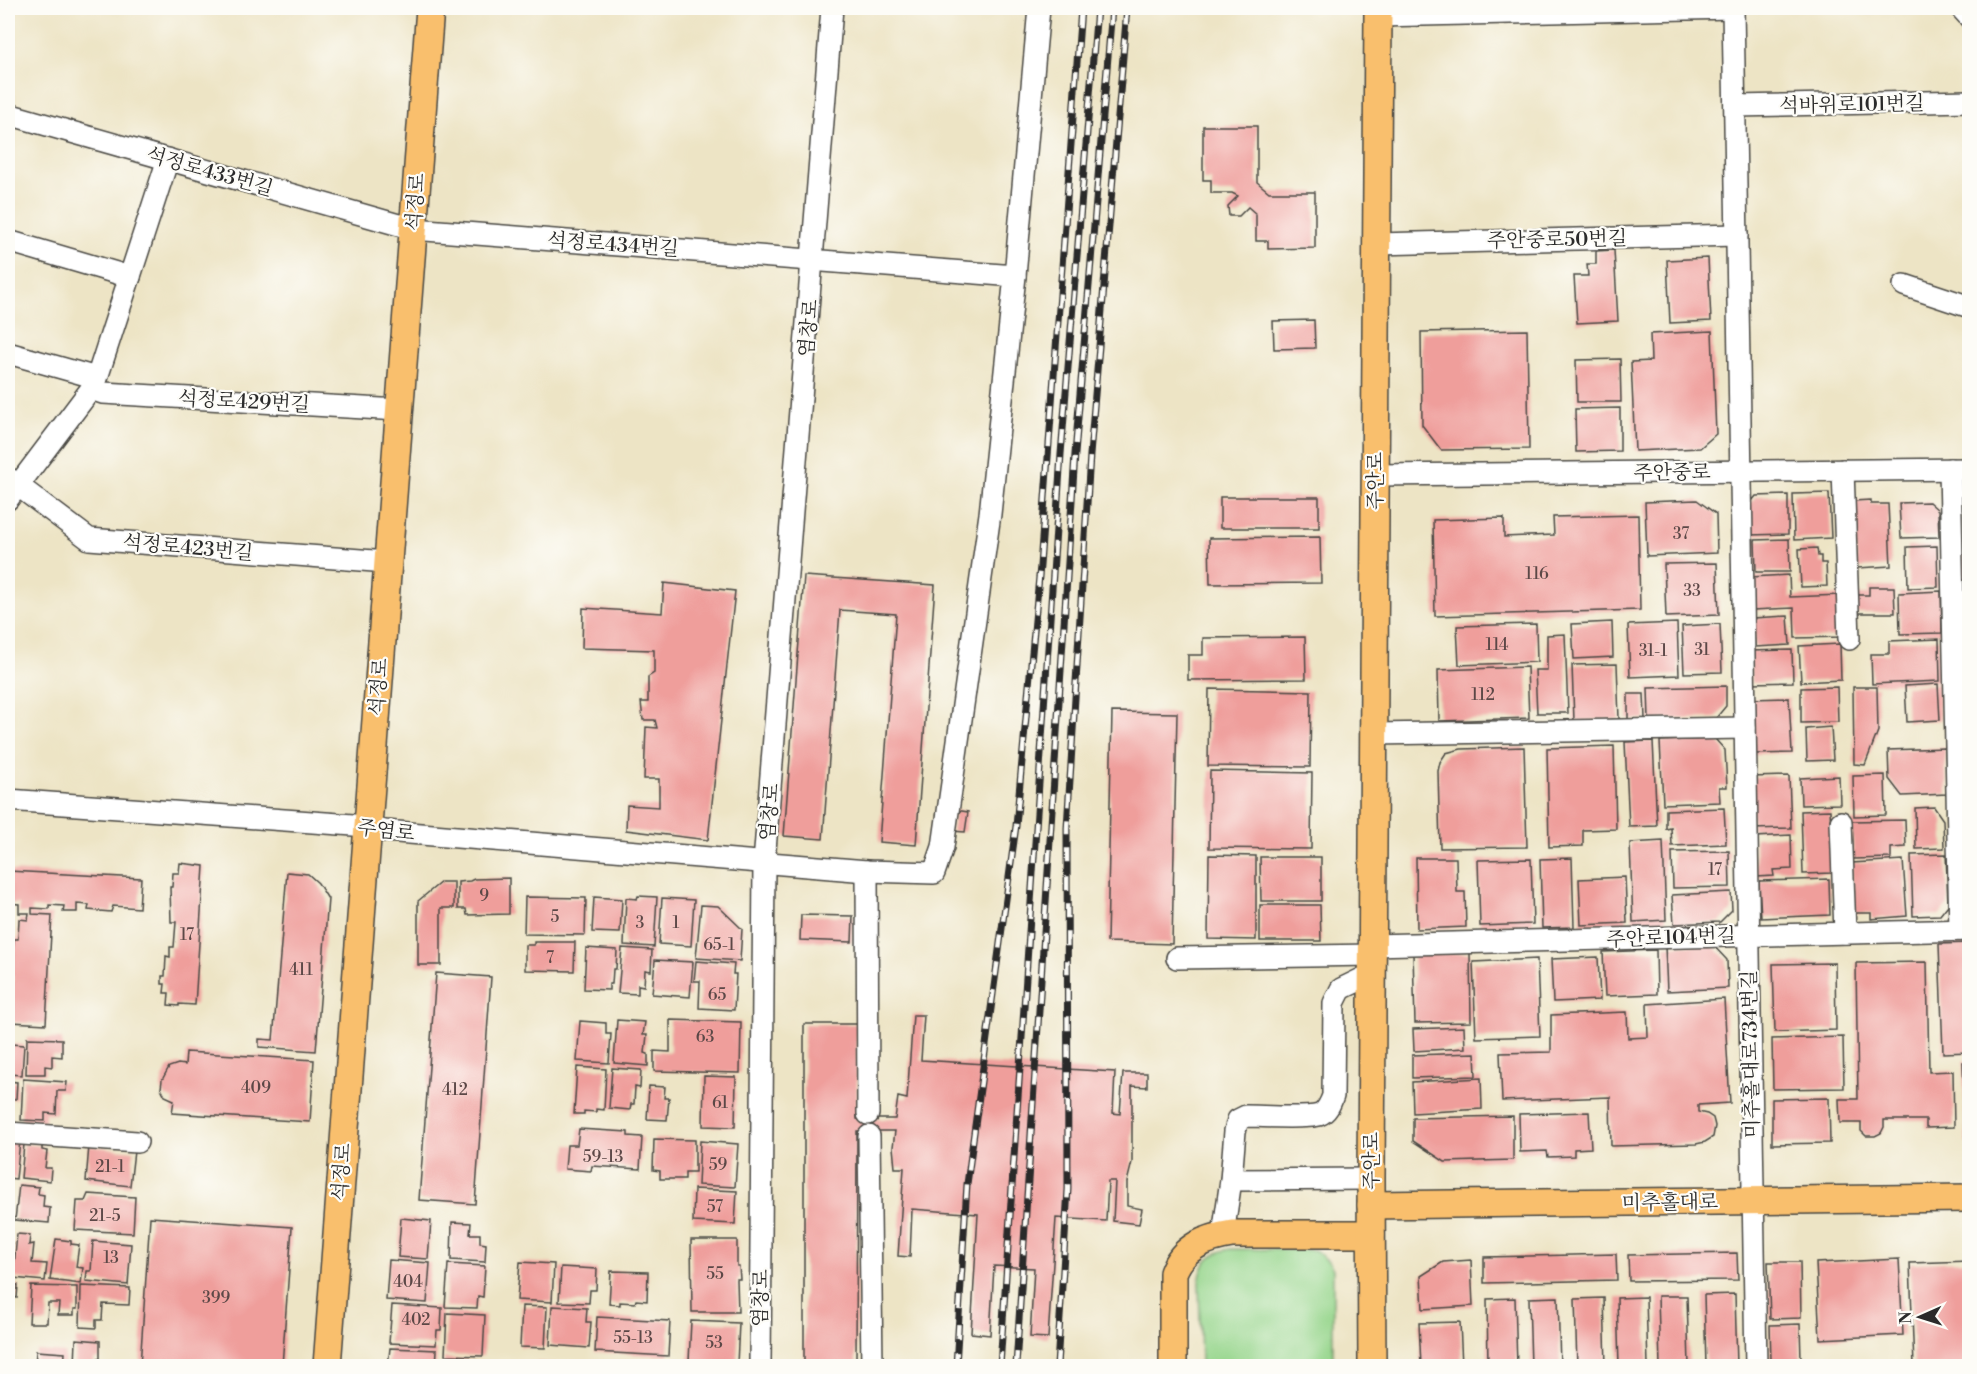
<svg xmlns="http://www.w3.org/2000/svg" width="1977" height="1374" font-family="'Libre Bodoni','Noto Serif KR',serif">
	<rect width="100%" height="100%" fill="#fdfcf7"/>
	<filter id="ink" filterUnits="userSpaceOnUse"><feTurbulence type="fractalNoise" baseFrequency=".0167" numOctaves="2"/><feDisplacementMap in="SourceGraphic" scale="12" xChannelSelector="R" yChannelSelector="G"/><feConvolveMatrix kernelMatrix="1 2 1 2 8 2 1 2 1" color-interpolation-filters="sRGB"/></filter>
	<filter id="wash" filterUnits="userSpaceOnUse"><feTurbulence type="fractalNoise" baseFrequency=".008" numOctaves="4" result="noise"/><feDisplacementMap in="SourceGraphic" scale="24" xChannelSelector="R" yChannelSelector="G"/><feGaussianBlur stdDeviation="1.35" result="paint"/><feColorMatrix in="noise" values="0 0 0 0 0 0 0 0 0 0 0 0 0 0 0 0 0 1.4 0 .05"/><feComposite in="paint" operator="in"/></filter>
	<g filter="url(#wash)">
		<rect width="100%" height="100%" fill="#ede4c5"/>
		<path fill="#95d58b" stroke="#60805b" stroke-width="1.5" d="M1230,1249L1315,1250L1329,1262L1333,1269V1366H1201L1199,1282C1203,1260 1209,1254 1230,1249Z"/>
		<g id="blocks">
			<g fill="#ef9e9b">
				<polygon points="1203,126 1257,126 1257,182 1269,192 1315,192 1315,248 1268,249 1268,241 1256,241 1256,214 1248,207 1239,216 1229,216 1228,206 1238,196 1232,193 1211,193 1211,180 1203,180"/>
				<polygon points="1614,250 1618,321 1577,323 1574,276 1588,276 1587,264 1596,264 1596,251"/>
				<polygon points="1708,258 1711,321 1670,323 1667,260"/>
				<polygon points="1314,320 1315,348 1274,349 1273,321"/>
				<polygon points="1527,330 1529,449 1441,450 1422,425 1421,332"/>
				<polygon points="1712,331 1716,434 1700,448 1635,451 1631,362 1651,361 1650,334"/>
				<polygon points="1620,359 1621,402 1577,402 1576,360"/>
				<polygon points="1620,408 1620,451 1576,452 1575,409"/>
				<polygon points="1829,493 1831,538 1794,540 1793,494"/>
				<polygon points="1788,495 1788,534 1749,535 1748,506 1756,496"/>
				<rect x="1220" y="497" width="99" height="31"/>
				<polygon points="1697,500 1716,514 1717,553 1647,556 1645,502"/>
				<polygon points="1871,500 1871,504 1888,504 1891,566 1857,568 1853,501"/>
				<polygon points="1929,502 1938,510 1939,537 1901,538 1899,503"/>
				<polygon points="1638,515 1640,610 1435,616 1433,520 1504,518 1504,537 1554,535 1553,517"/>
				<polygon points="1320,537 1321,583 1210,584 1209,538"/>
				<polygon points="1789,539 1790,572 1756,572 1755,540"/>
				<polygon points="1937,546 1938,587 1908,588 1907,547"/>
				<polygon points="1817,548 1818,556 1821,556 1821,563 1826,563 1827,586 1801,587 1799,549"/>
				<polygon points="1958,554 1970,554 1970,593 1959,593"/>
				<polygon points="1717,563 1719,615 1666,617 1664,564"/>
				<polygon points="1789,575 1790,597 1841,595 1843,637 1795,638 1794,608 1753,610 1751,577"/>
				<polygon points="804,576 935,585 916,845 879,842 896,614 840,610 823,839 784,836"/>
				<polygon points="664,583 735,591 708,840 626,830 627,805 659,807 659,779 644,779 646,727 657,728 655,720 643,720 641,702 648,702 648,677 654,673 654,650 582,648 583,608 662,613"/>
				<polygon points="1869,587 1894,587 1895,613 1854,613 1854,595 1869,595"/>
				<polygon points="1941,591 1942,633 1900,634 1899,593"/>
				<polygon points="1970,599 1970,639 1963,639 1961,600"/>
				<polygon points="1788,616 1790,645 1755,647 1753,618"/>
				<polygon points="1612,622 1613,657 1574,659 1572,624"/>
				<polygon points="1677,623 1679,675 1630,677 1628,625"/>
				<polygon points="1536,624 1537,662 1459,665 1457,626"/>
				<polygon points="1720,624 1722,672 1684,673 1682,626"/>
				<polygon points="1565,634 1568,713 1537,713 1535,670 1547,670 1547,635"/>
				<polygon points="1305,637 1306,679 1188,680 1188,655 1203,655 1203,638"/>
				<polygon points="1939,639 1940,681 1872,684 1871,654 1889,654 1889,641"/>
				<polygon points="1840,644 1841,680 1801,682 1799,646"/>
				<polygon points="1792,650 1793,682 1751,683 1750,651"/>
				<polygon points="1617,664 1619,719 1574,721 1572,665"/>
				<polygon points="1527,667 1529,718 1439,721 1438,670"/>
				<polygon points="1938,684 1940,720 1907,722 1905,686"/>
				<polygon points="1726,686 1726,706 1716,718 1649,720 1648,688"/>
				<polygon points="1837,687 1838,722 1801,723 1801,688"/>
				<polygon points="1853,687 1877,687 1878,731 1865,765 1854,764"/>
				<polygon points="1209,689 1311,691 1310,767 1208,766"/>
				<polygon points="1970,689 1970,734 1963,734 1961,690"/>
				<polygon points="1628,694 1644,694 1645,719 1628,719"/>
				<polygon points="1789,698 1792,753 1753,754 1751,699"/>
				<polygon points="1112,712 1177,713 1172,944 1107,942"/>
				<polygon points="1831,727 1833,760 1807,761 1806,729"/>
				<polygon points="1715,739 1725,750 1727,787 1719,787 1720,802 1663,804 1660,741"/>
				<polygon points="1653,741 1657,826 1629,827 1625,742"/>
				<polygon points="1614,746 1616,829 1583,830 1583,846 1549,847 1547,748"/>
				<polygon points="1524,747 1527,847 1440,848 1438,771 1440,762 1446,753 1461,749"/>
				<polygon points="1945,748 1947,794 1902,796 1889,779 1888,750"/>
				<polygon points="1210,771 1312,773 1311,849 1209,848"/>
				<polygon points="1885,775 1886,815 1854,816 1853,776"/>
				<polygon points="1789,776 1791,828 1752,829 1751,777"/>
				<polygon points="1839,776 1840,804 1801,805 1800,778"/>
				<polygon points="1934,807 1943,820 1944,848 1916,849 1915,808"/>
				<polygon points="1724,808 1726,844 1672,846 1671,828 1666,829 1666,810"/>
				<polygon points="955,810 968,812 965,832 952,831"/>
				<polygon points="1830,810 1833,873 1803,874 1801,811"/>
				<polygon points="1905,820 1906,847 1891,848 1891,858 1853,859 1852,821"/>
				<polygon points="1791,835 1792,869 1773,870 1774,876 1756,877 1755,837"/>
				<polygon points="1663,841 1666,920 1633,922 1630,843"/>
				<polygon points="1729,851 1730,887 1673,888 1672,852"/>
				<polygon points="1946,854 1948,905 1940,915 1913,916 1911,855"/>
				<polygon points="1209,855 1256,856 1256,940 1208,939"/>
				<polygon points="1260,857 1321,857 1321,901 1261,901"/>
				<polygon points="1416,858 1456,858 1457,892 1465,892 1466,927 1417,929"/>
				<polygon points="1572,858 1574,927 1542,928 1540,859"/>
				<polygon points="1531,859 1533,924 1480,926 1478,860"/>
				<polygon points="1903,860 1907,916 1871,919 1871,913 1855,913 1851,863"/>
				<polygon points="180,863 204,866 195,1005 179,1004 179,1006 168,1005 169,993 164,993 165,984 162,984 162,976 165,976 166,956 170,957 170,947 174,947 176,922 171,922 170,887 172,887 173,873 179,873"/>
				<polygon points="8,871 141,878 139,908 113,906 111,912 88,910 89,905 77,904 77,912 63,912 64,906 49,905 49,909 32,908 32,914 52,915 46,1024 11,1022 13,976 8,976 8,965 12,965 14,939 18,939 19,919 28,920 29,913 19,913 19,904 8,903"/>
				<polygon points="287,872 308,874 318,883 328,899 316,1051 259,1047 259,1039 273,1040"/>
				<polygon points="1625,877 1627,923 1581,925 1579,879"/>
				<polygon points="509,878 509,914 467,915 466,909 458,909 458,882 470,881 474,879"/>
				<polygon points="1829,879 1830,915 1761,918 1759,881"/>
				<polygon points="441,882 454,882 454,908 441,908 441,965 418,965 418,901"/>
				<polygon points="1731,892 1732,910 1720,922 1674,924 1672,895"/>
				<polygon points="638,896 657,897 654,947 624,945 626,898 637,899"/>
				<polygon points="525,897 586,898 585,935 524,934"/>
				<polygon points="594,897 622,899 620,933 592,932"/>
				<polygon points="662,898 694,900 691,946 659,944"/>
				<polygon points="701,905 718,906 742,929 740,961 696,958"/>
				<polygon points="1260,905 1320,905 1321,941 1260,941"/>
				<polygon points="801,915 853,916 852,942 800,940"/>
				<polygon points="534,942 575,942 574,971 525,970 525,945 534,945"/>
				<polygon points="1970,943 1970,1052 1943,1053 1939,944"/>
				<polygon points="1712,944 1727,960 1728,988 1667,991 1665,946"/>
				<polygon points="586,948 617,950 616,969 613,969 612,984 609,984 609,990 584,989"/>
				<polygon points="622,948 652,950 651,971 645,970 644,986 638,985 638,994 618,993"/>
				<polygon points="1656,950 1657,994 1605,996 1603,952"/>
				<polygon points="1470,953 1471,1022 1415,1023 1413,954"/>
				<polygon points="1598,957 1600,1000 1553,1002 1551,959"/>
				<polygon points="1537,959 1540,1036 1476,1038 1473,962"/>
				<polygon points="655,960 693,962 690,997 652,994"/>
				<polygon points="696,961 734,964 733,974 736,974 734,1010 699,1008 700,981 694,981"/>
				<polygon points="1927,962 1929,1072 1953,1071 1954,1127 1926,1128 1926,1120 1884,1120 1884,1127 1881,1133 1875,1136 1866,1136 1861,1131 1861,1123 1840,1123 1839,1099 1858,1099 1856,963"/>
				<polygon points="1835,963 1836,1030 1775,1032 1773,964"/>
				<polygon points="436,973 491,977 475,1204 419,1200"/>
				<polygon points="1724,999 1730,1103 1698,1105 1698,1112 1707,1114 1713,1118 1715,1126 1713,1137 1705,1142 1696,1144 1611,1146 1610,1097 1502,1101 1500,1053 1551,1052 1551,1015 1627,1012 1628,1038 1648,1037 1647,1004"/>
				<polygon points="913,1015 924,1015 921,1060 1115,1072 1113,1113 1120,1114 1123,1073 1147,1073 1147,1087 1132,1086 1132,1162 1127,1182 1127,1206 1142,1209 1139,1224 1113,1221 1115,1181 1108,1181 1106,1221 1056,1218 1048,1338 1030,1337 1034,1268 994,1266 990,1335 971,1333 978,1214 912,1209 910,1257 898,1256 904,1168 895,1168 893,1147 895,1131 857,1131 856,1366 804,1366 804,1024 857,1024 857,1119 895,1119 898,1097 907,1099"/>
				<polygon points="617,1020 645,1022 643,1035 647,1035 645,1053 648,1054 648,1066 614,1063"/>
				<polygon points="670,1020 741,1022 740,1073 654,1071 654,1051 670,1052"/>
				<polygon points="580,1021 606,1023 606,1034 611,1034 609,1063 577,1061"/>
				<polygon points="1464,1027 1465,1048 1414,1051 1413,1029"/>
				<polygon points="1843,1037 1844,1088 1773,1089 1772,1039"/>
				<polygon points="27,1038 62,1039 62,1057 52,1056 52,1067 45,1066 45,1074 26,1074"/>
				<polygon points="10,1044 24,1045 22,1075 8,1074 8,1050 9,1051"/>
				<polygon points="186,1052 314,1060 310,1122 172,1113 174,1100 165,1096 161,1088 162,1080 169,1067 178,1064 185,1065"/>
				<polygon points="1475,1053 1476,1076 1412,1078 1412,1055"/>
				<polygon points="1963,1062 1970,1062 1970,1142 1966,1143"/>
				<polygon points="577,1067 606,1069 604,1110 596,1109 596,1112 584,1111 584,1114 574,1114"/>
				<polygon points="612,1068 641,1070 640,1088 635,1087 634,1104 631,1104 630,1110 609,1108"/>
				<polygon points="704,1076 736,1077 735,1127 703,1126"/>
				<polygon points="1481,1078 1482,1109 1413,1113 1412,1082"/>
				<polygon points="23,1079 67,1082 66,1091 57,1091 56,1114 45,1113 45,1121 21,1120"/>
				<polygon points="8,1081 17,1082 16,1099 8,1099"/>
				<polygon points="649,1086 665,1087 664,1098 669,1098 667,1120 647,1119"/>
				<polygon points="1829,1098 1830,1143 1772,1144 1772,1099"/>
				<polygon points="1589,1112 1591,1148 1574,1149 1574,1156 1548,1157 1547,1151 1520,1152 1519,1114"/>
				<polygon points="1513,1116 1513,1160 1445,1162 1413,1141 1413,1118"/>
				<polygon points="579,1129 628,1132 628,1136 642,1137 640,1169 592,1166 591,1171 565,1169 567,1145 577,1145"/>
				<polygon points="654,1139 695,1140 695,1172 685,1172 685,1179 660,1179 660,1171 653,1170"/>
				<polygon points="8,1140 20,1141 16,1179 8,1178"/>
				<polygon points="700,1141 738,1144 735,1187 698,1185"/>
				<polygon points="24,1144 42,1146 42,1150 47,1151 45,1168 51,1168 50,1181 21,1178"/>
				<polygon points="89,1146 134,1151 130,1186 86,1181"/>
				<polygon points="19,1185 39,1187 38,1194 44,1195 43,1207 50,1208 49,1223 15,1220"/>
				<polygon points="694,1189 737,1191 735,1224 693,1222"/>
				<polygon points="88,1194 135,1197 133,1233 75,1230 77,1201 85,1201"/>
				<polygon points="150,1217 292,1227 282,1366 140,1366"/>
				<polygon points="401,1218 431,1221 428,1259 398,1257"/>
				<polygon points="452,1222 471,1223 470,1234 480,1234 480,1243 486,1244 485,1262 451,1260"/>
				<polygon points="17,1234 30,1235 29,1245 34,1244 32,1263 47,1264 45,1281 13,1278"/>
				<polygon points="56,1239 71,1241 71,1244 79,1245 76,1267 83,1268 81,1284 50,1280"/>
				<polygon points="691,1240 737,1240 737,1266 739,1266 740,1279 737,1279 738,1312 692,1312"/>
				<polygon points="93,1241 131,1244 128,1285 86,1281 87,1271 91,1271"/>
				<polygon points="8,1242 12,1243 10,1271 8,1271"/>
				<polygon points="1737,1253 1738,1280 1629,1281 1628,1255"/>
				<polygon points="1616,1254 1617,1280 1484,1283 1484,1257"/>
				<polygon points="1899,1259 1903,1335 1820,1339 1816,1263"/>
				<polygon points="389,1260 430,1263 427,1303 386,1300"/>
				<polygon points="1471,1260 1473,1306 1423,1309 1421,1276 1443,1262"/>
				<polygon points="1970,1261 1970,1366 1914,1366 1910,1263"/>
				<polygon points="520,1262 554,1264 552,1302 517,1300"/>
				<polygon points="1768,1262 1800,1262 1801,1318 1770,1319"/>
				<polygon points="448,1264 485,1266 483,1297 478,1296 477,1308 445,1307"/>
				<polygon points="561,1267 597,1269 596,1290 590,1290 589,1303 559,1302"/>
				<polygon points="611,1271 648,1272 647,1301 636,1300 635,1303 620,1302 620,1305 609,1304"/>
				<polygon points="8,1284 18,1285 17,1298 13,1297 12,1308 8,1308"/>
				<polygon points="31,1286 77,1287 77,1309 74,1309 74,1315 58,1315 59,1303 48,1303 47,1323 29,1323"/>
				<polygon points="81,1286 130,1288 129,1305 103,1304 102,1320 96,1320 96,1328 80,1327"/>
				<polygon points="1735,1294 1737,1366 1706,1366 1704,1295"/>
				<polygon points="1658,1296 1687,1296 1689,1366 1660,1366"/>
				<polygon points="1558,1297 1560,1366 1531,1366 1529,1298"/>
				<polygon points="1646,1297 1648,1366 1619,1366 1617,1298"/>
				<polygon points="1515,1298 1517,1366 1488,1366 1487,1299"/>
				<polygon points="1604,1298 1606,1366 1577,1366 1575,1299"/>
				<polygon points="392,1305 442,1308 441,1330 437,1330 436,1345 389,1343"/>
				<polygon points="522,1306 547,1307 545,1348 520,1347"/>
				<polygon points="552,1306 587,1308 586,1322 591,1322 589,1348 550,1345"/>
				<polygon points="447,1313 485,1315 483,1356 445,1355"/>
				<polygon points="597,1317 670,1321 668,1356 595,1352"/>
				<polygon points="691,1321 739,1323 737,1364 689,1361"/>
				<polygon points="1460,1322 1462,1366 1421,1366 1419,1323"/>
				<polygon points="1800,1324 1801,1360 1771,1361 1770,1325"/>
				<polygon points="76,1339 100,1341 100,1359 94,1359 93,1366 75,1366"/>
				<polygon points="390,1348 437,1350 436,1366 388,1366"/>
				<polygon points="36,1351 65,1353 64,1366 35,1366"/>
				<polygon points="444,1358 482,1361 481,1366 444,1366"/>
				<polygon points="535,1362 570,1365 570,1366 534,1366"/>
				<polygon points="1802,1362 1802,1366 1769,1366 1769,1363"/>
			</g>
		</g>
	</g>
	<g filter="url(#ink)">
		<use href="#blocks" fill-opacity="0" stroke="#484742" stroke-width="1.5"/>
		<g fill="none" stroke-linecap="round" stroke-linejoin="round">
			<defs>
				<g id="minor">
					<polyline points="1733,8 1756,1366"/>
					<polyline points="1961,8 1970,18"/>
					<polyline points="1378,16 1733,8"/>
					<polyline points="1735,106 1970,101"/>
					<polyline points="8,114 413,229 1015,276 990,514 943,847 934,873 867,871 385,831 367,826 8,800"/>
					<polyline points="8,241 130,277"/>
					<polyline points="1377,244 1737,235"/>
					<polyline points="1015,276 1039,8"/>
					<polyline points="1904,285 1970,307"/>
					<polyline points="8,353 97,378"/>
					<polyline points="91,389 103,393 399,410"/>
					<polyline points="1950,469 1960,930"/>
					<polyline points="1843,470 1849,639"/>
					<polyline points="1375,475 1970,469"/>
					<polyline points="8,478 89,539 387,562"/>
					<polyline points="8,499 91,389 97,378 168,159"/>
					<polyline points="1374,734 1745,728"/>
					<polyline points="1841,822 1845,933"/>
					<polyline points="867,871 868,1114"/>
					<polyline points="1372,945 1970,930"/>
					<polyline points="1177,958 1373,955"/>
					<polyline points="8,1133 137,1142"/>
					<polyline points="869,1136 872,1366"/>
					<polyline points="1231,1180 1371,1179"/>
					<path d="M1223,1235L1231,1180L1235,1131L1238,1120L1246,1116C1263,1116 1305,1119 1319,1115C1327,1112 1330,1104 1333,1096L1334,1003L1341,989L1372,974"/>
					<polyline points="760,1366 764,863 832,8"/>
				</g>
				<g id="major">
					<polyline points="1371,1205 1970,1198"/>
					<polyline points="327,1366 430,8"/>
					<path d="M1173,1366V1273C1183,1246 1207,1238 1232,1234H1371"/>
					<polyline points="1372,1366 1371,1179 1378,8"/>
				</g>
			</defs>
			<use href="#minor" stroke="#484742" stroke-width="24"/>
			<use href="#major" stroke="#484742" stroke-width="30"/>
			<use href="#minor" stroke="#fff" stroke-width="21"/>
			<use href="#major" stroke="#f9bf6d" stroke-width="27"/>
			<defs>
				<g id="rail">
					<polyline points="956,1366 967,1184 1016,826 1040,566 1081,8"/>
					<polyline points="1000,1366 1061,454 1097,8"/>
					<polyline points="1016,1366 1075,454 1112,8"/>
					<polyline points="1057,1366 1068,1189 1067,828 1090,455 1127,8"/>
				</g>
			</defs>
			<use href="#rail" stroke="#2b2b2b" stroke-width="7"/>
			<use href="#rail" stroke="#fdfcf7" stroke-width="4.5" stroke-dasharray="14" stroke-linecap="butt"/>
		</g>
	</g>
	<g text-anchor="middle" stroke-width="4.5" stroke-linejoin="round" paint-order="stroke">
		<g font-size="16" fill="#5c4847">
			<text x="1681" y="539">37</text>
			<text x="1537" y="579">116</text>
			<text x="1692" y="596">33</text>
			<text x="1497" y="650">114</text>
			<text x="1702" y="655">31</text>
			<text x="1653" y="656">31-1</text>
			<text x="1483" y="700">112</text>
			<text x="1715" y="875">17</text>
			<text x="484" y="901">9</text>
			<text x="555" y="922">5</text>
			<text x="640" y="928">3</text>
			<text x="676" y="928">1</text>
			<text x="187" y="940">17</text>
			<text x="719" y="950">65-1</text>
			<text x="550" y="963">7</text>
			<text x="301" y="975">411</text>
			<text x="717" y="1000">65</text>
			<text x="705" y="1042">63</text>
			<text x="256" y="1093">409</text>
			<text x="455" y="1095">412</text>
			<text x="720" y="1108">61</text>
			<text x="603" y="1162">59-13</text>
			<text x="718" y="1170">59</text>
			<text x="110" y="1172">21-1</text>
			<text x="715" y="1212">57</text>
			<text x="105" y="1221">21-5</text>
			<text x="111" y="1263">13</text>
			<text x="715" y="1279">55</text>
			<text x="408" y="1287">404</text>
			<text x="216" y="1303">399</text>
			<text x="416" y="1325">402</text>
			<text x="633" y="1343">55-13</text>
			<text x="714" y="1348">53</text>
		</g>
		<g font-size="20" fill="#2b2b2b" stroke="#fdfcf7">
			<text transform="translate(1852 104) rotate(-1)" y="7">석바위로101번길</text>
			<text transform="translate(210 171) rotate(16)" y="7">석정로433번길</text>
			<text transform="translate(415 202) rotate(-86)" y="7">석정로</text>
			<text transform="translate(1557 239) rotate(-1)" y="7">주안중로50번길</text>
			<text transform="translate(613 244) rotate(4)" y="7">석정로434번길</text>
			<text transform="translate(808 328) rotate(-85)" y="7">염창로</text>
			<text transform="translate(244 401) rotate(3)" y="7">석정로429번길</text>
			<text transform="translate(1672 472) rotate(-1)" y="7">주안중로</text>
			<text transform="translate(1375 481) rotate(-90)" y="7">주안로</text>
			<text transform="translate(188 547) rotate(5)" y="7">석정로423번길</text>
			<text transform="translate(378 687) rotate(-86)" y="7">석정로</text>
			<text transform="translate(769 812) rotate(-85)" y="7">염창로</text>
			<text transform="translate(386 830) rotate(7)" y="7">주염로</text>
			<text transform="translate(1671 937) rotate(-2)" y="7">주안로104번길</text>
			<text transform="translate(1750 1054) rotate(-91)" y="7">미추홀대로734번길</text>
			<text transform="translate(1371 1161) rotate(-90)" y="7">주안로</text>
			<text transform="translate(341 1172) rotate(-86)" y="7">석정로</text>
			<text transform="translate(1670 1202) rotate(-1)" y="7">미추홀대로</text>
			<text transform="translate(760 1298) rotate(-89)" y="7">염창로</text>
		</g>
	</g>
	<rect width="1977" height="1374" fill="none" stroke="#fdfcf7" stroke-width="30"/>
	<g transform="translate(1920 1317) rotate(267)" stroke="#fdfcf7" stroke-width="4.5" paint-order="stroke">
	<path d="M0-4.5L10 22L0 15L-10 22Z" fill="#2b2b2b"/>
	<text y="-9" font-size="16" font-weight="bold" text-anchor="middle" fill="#2b2b2b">N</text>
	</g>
</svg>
